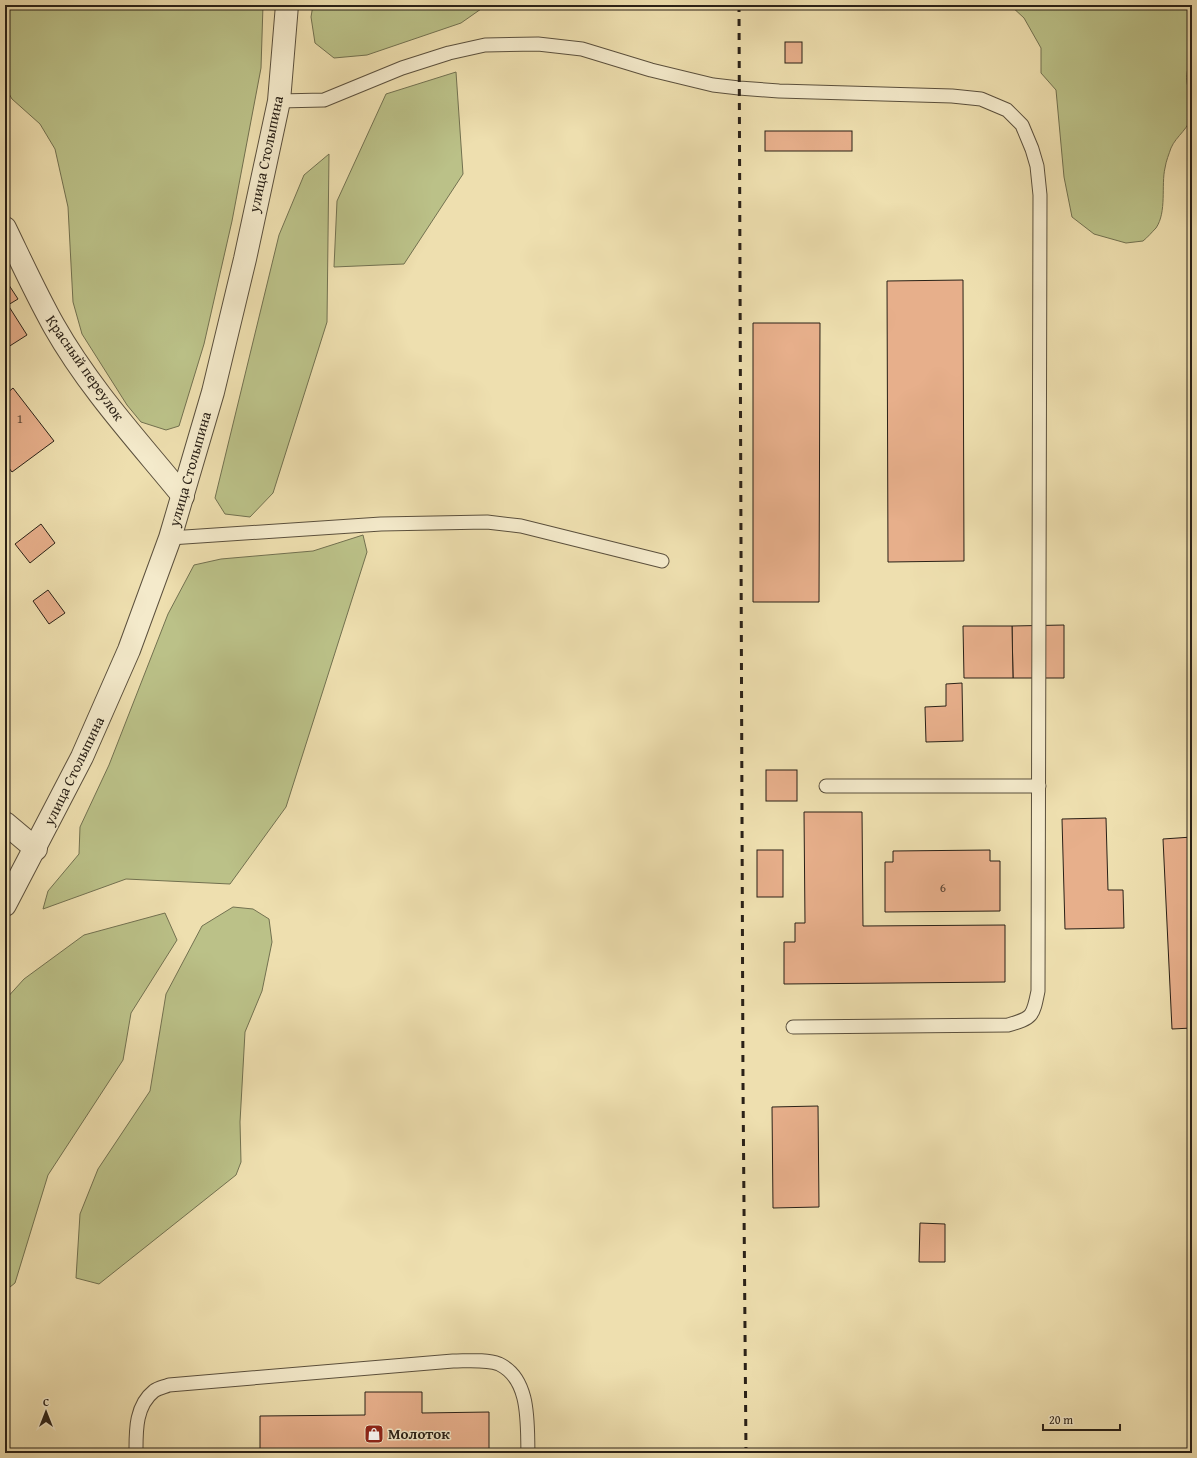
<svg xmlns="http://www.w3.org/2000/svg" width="1197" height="1458" font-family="'Gentium Book Plus',serif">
	<rect width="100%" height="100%" fill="#eedfaf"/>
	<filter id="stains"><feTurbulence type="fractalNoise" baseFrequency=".005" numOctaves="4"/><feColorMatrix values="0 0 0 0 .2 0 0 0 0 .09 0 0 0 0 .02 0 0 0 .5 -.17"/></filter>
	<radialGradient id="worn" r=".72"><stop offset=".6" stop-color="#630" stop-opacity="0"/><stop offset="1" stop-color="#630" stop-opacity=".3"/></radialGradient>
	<g fill="#bbc188" stroke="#727150">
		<polygon points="5,5 263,5 261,68 232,221 204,344 179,426 166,430 141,422 127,405 82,334 73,302 68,207 55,149 40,124 12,99 5,87"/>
		<polygon points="313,5 480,5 481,9 461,23 367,55 334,58 315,43 311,17"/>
		<path d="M1010,5H1192V62C1179,78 1194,96 1192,114C1190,128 1176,136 1171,148C1169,154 1166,161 1165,168C1161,185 1167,212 1156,228C1152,232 1148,237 1143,241L1126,243L1094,234L1072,217L1064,177L1056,90L1041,73V48L1024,18Z"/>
		<polygon points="456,72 463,174 404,264 334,267 337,201 386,94"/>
		<polygon points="329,154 327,322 273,493 250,517 225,514 215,498 279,235 304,175"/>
		<polygon points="363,535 367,552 286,807 230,884 126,879 43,909 48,891 79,854 80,827 109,765 168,614 194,565 221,559 313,551"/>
		<polygon points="233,907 253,909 269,919 272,942 262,991 245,1032 240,1122 241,1162 236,1175 99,1284 76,1278 80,1214 98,1169 150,1091 166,994 202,926"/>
		<polygon points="165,913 177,940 131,1013 123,1060 48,1175 15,1283 5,1291 5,1000 24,979 84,935"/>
	</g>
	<g fill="#e7af8b" stroke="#2a2117">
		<rect x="785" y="42" width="17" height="21"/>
		<rect x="765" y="131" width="87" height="20"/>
		<polygon points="5,279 18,299 8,305 27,335 5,349"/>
		<polygon points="963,280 964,561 888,562 887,281"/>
		<polygon points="753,323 820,323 819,602 753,602"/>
		<polygon points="13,388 54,441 12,472 5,463 5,395"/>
		<polygon points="41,524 55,543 30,563 15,544"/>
		<polygon points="48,590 65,613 49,624 33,601"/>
		<polygon points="1064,625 1064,678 1013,678 1012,626"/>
		<polygon points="963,626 1012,626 1013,678 964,678"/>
		<polygon points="962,683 963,741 926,742 925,707 946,706 946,684"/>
		<rect x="766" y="770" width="31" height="31"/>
		<polygon points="804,812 862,812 863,926 1005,925 1005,982 784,984 784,942 795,942 795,923 805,923"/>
		<polygon points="1106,818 1108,890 1123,890 1124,928 1065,929 1062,819"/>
		<polygon points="1192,837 1192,1028 1172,1029 1163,839"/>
		<rect x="757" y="850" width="26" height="47"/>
		<polygon points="990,850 990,861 1000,861 1000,911 885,912 885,862 893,862 893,851"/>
		<polygon points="818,1106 819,1207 773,1208 772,1107"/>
		<polygon points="920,1223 945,1224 945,1262 919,1262"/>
		<polygon points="365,1392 422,1392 422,1413 489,1412 489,1453 260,1453 260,1416 365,1415"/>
	</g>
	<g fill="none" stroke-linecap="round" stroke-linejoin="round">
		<defs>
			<g id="lane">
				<path d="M279,101L324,100L402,68L449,53L485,45L538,44L582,49L651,70L713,85L739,88L779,91L952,96L981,99L1007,110L1022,125L1032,149L1037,166L1040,195L1038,991C1033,1016 1033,1018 1008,1025L793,1027"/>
				<polyline points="170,538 381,524 487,522 521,526 662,561"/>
				<polyline points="826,786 1039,786"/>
				<path d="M136,1453C136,1432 135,1406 154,1391C158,1388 164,1387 169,1385L453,1361C467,1361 486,1359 499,1364C531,1379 527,1425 528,1453"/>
			</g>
			<g id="street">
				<path d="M5,228C21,261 36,294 54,326C89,388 139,442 183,496"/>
				<polyline points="5,823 36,849"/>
				<polyline points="5,905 82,757 129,650 170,538 213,392 245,259 279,101 287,5"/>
			</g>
		</defs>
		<use href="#lane" stroke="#5b503d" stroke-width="15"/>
		<use href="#street" stroke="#5b503d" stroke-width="24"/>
		<use href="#lane" stroke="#f4eacb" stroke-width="13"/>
		<use href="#street" stroke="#f4eacb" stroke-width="22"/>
		<polyline stroke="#2a2117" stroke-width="3" stroke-dasharray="7 7" stroke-linecap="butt" points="739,5 743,1083 746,1453"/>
	</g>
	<defs>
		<symbol id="shop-square" viewBox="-11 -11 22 22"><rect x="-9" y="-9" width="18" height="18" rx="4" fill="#8f2418" stroke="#f4eacb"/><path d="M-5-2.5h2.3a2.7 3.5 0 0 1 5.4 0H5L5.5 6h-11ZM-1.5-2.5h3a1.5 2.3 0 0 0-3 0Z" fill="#fff"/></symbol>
	</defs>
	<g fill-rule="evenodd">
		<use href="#shop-square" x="363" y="1423" width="22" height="22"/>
	</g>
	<g text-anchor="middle" stroke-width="3" stroke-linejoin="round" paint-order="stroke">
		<g font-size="13" fill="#594434">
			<text x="20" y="423">1</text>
			<text x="943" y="892">6</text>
		</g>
		<g font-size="15" fill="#2a2117" stroke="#f4eacb">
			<text transform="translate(266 154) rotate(-78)" y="5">улица Столыпина</text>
			<text transform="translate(85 368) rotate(55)" y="5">Красный переулок</text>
			<text transform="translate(190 469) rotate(-74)" y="5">улица Столыпина</text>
			<text transform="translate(74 771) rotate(-64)" y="5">улица Столыпина</text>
		</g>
		<g font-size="15" font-weight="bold" fill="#2a2117" stroke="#f4eacb" text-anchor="start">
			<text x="388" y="1439">Молоток</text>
		</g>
	</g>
	<rect width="1197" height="1458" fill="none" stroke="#eedfaf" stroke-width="20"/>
	<rect x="6" y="6" width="1185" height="1446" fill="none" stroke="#2a2117" stroke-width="2"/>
	<rect x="10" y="10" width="1177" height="1438" fill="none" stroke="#2a2117"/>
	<g transform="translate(46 1412)" stroke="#f4eacb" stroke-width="3" paint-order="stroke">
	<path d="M0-3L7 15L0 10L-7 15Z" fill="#2a2117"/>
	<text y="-6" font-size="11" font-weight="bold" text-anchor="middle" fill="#2a2117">С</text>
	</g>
	<path d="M1043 1424v6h77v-6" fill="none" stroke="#2a2117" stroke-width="2"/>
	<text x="1049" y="1424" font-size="12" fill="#2a2117" stroke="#f4eacb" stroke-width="3" paint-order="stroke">20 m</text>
	<rect width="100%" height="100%" filter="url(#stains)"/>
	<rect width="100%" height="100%" fill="url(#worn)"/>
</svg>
